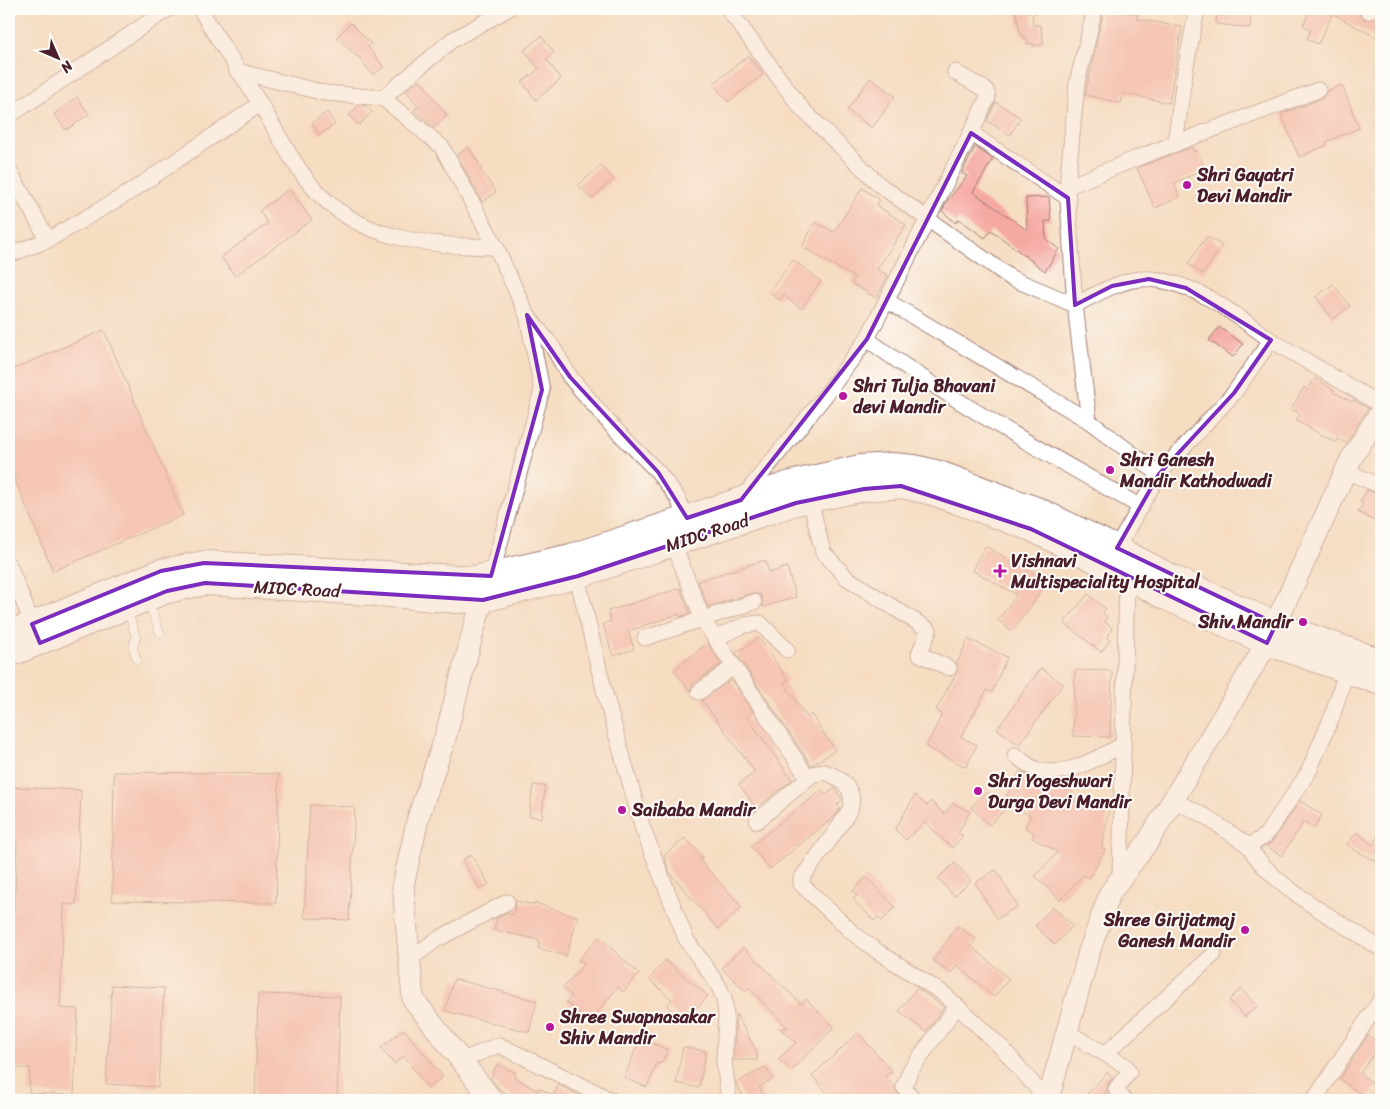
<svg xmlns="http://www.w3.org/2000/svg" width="1390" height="1109" font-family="Sriracha,sans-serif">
	<rect width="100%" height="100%" fill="#fdfcf7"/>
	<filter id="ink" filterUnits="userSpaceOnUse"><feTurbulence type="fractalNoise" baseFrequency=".02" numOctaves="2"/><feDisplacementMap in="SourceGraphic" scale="10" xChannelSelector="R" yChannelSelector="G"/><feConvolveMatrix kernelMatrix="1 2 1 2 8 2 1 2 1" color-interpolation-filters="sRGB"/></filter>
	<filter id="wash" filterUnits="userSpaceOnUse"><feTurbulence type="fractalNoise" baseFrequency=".0096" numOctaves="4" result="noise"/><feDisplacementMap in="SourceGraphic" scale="20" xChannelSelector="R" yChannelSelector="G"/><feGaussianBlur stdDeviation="1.12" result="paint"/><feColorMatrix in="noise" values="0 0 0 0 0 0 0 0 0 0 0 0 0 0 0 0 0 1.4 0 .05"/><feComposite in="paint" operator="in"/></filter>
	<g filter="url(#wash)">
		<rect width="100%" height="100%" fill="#f5ddc2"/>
		<g id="blocks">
			<g fill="#f6a9a3">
				<polygon points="1015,9 1044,9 1032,15 1033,25 1040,25 1044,44 1033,46 1033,43 1028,44 1027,38 1024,38 1023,35 1021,35"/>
				<polygon points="1104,9 1138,14 1137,19 1182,27 1169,103 1123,93 1121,103 1085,95"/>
				<polygon points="1217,9 1245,9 1244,14 1251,15 1250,28 1216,24"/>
				<polygon points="1311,9 1354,9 1364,19 1374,19 1381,23 1381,40 1333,14 1318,44 1307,39 1311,30 1303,25"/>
				<polygon points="351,23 371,44 368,47 384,67 373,75 358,56 357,57 337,37"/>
				<polygon points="541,36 554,52 546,59 561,79 536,100 522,82 539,69 524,50"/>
				<polygon points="748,56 763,74 728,102 713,84"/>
				<polygon points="870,78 895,96 872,128 847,110"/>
				<polygon points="420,80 447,116 434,128 414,110 419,106 406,91"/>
				<polygon points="1342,85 1359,128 1326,142 1327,145 1299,157 1281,114 1321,99 1327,91"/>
				<polygon points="77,97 89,114 66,130 54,114"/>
				<polygon points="996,102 1021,118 1010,135 987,121"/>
				<polygon points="359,105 366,106 372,112 359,125 349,115"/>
				<polygon points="327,112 335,124 319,135 312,123"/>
				<polygon points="468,147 482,168 480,169 496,192 482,202 457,155"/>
				<polygon points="975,147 993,159 973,192 1027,230 1026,198 1049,197 1051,221 1045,221 1046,239 1059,249 1045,271 991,230 985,238 959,219 956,223 942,211 948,200 967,176 962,173"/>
				<polygon points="1192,147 1194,152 1197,150 1205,169 1174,183 1180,197 1155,208 1137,168"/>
				<polygon points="601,165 614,179 591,199 578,185"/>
				<polygon points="862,188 880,200 876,205 906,225 877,269 888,276 876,298 851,283 854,277 802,247 815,222 834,232"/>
				<polygon points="289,189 312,220 235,276 221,257 268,223 259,211"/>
				<polygon points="1207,236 1222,246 1203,274 1188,264"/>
				<polygon points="793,260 821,281 801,309 783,295 780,300 769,292"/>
				<polygon points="1333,284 1350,306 1333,319 1316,297"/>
				<polygon points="1219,327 1243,344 1233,357 1209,340"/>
				<polygon points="104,330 183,515 53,571 9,465 9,371"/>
				<polygon points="1315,378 1334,390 1333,392 1352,402 1353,400 1368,408 1346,443 1337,438 1336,442 1296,421 1300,414 1291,409 1304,387 1308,390"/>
				<polygon points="1367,490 1381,495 1381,525 1358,512 1363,504 1360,502"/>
				<polygon points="985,546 1046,580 1034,602 1012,631 998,620 1017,595 972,570"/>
				<polygon points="765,560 769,573 787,567 796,597 763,607 761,595 752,593 708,607 698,581"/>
				<polygon points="680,588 690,613 680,617 679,614 628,631 634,649 613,656 603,624 611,621 608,611"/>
				<polygon points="1088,594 1106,609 1102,613 1107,617 1104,621 1112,628 1107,638 1110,640 1101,652 1064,623"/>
				<polygon points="759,638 788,680 784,683 807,717 811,714 835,750 814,764 811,765 736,653"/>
				<polygon points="968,639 1007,657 992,692 987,690 961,737 977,745 966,767 926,747 942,714 936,710 957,672 957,663"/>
				<polygon points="707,643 721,664 693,684 690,691 674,670"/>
				<polygon points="1041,668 1063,684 1019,745 997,729"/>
				<polygon points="1075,670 1112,671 1110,737 1073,736"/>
				<polygon points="731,680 753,712 747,717 792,780 756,808 739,784 755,772 702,700"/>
				<polygon points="1020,771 1035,779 1053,781 1073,792 1069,801 1109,808 1102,848 1105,850 1091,876 1089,878 1083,875 1060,900 1035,876 1058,852 1032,838 1034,833 1025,828 1031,816 1004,801"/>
				<polygon points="114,772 279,774 276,903 112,901"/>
				<polygon points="533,785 545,786 542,818 529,816"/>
				<polygon points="9,787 81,790 76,905 64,904 60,1008 78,1009 74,1095 29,1093 30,1068 9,1068 9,912 14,912 17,842 9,842"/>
				<polygon points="835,788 842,800 837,805 840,808 835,816 770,869 751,846 822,790 826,795"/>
				<polygon points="987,792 1005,810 989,825 971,807"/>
				<polygon points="915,795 927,806 931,801 944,814 953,803 970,812 958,833 963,836 952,848 925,822 906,840 895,830"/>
				<polygon points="1300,801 1322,815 1314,828 1304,821 1282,856 1267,846 1273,841"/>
				<polygon points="310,805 355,807 349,920 304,918"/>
				<polygon points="1381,831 1381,863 1356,851 1347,844 1357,832 1373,845"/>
				<polygon points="685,838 703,857 700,860 742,907 718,929 670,873 664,856"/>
				<polygon points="471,855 489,884 480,889 462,860"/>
				<polygon points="955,863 971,881 954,896 938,878"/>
				<polygon points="996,870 1018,906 997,919 975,883"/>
				<polygon points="866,877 895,907 882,921 878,917 874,921 853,899 857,896 853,891"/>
				<polygon points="516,901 535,905 535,903 578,917 566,956 538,948 540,940 494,930 497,918 506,913 513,915"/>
				<polygon points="1053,907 1073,926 1055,945 1035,926"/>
				<polygon points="958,926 976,939 971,946 1009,979 994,997 957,965 951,973 933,960"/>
				<polygon points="599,937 639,974 623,992 618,987 589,1022 566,1002 572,996 563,988 585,963 578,960"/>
				<polygon points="743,947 801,1004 806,999 834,1027 791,1071 778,1059 796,1043 780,1028 788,1028 749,988 745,991 722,968"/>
				<polygon points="665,960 708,996 693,1012 686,1010 682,1020 667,1006 672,1000 649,979"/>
				<polygon points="454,979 537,1001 529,1032 445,1011"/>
				<polygon points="112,985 164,988 158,1087 106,1084"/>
				<polygon points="917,988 944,1007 926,1032 899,1011"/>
				<polygon points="1241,989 1257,1006 1245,1017 1229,1000"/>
				<polygon points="258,994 340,996 337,1100 255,1100"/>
				<polygon points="736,1014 757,1052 757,1060 734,1060"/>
				<polygon points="404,1029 443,1077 428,1088 404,1056 394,1064 381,1048"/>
				<polygon points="858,1033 892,1071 885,1077 895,1087 902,1100 834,1100 812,1076"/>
				<polygon points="1368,1035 1381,1044 1381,1059 1374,1054 1360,1073 1376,1086 1367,1099 1340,1079"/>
				<polygon points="640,1038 668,1050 661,1064 657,1063 647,1087 624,1078"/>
				<polygon points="683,1047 706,1051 699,1088 676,1083"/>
				<polygon points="497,1064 516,1073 514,1077 537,1091 539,1088 553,1095 559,1085 588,1100 518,1100 499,1089 491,1078"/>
				<polygon points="765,1067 773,1079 759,1087 766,1100 745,1100 736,1083"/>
				<polygon points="1107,1073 1113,1078 1108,1084 1107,1091 1099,1100 1081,1100"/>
			</g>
		</g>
	</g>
	<g filter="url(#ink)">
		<use href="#blocks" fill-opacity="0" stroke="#a07e76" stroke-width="1"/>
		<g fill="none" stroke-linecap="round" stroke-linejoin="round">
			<defs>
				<g id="lane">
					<polyline points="148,601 160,633"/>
					<polyline points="127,609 136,637 133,648 137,660"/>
				</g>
				<g id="street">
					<path d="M200,9C219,41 240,73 261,105C277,132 291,161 311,185C357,241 429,246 496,247"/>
					<polyline points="728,9 802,109 881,186 1011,278 1075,305 1089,421 1159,474"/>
					<path d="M1095,9L1077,83L1067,187L1075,305C1096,294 1125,277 1150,279C1195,282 1236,315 1271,340L1234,393L1159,474L1112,556"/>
					<polyline points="1366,9 1369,11 1372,9"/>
					<polyline points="237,71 325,93 383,98"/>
					<polyline points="955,72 986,90 988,97 971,133"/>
					<polyline points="9,116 168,9"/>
					<polyline points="1175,144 1185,71 1197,9"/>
					<polyline points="9,170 48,240 9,255"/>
					<polyline points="1067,187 1137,158 1318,90"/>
					<polyline points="48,240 130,192 260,104"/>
					<polyline points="887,301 1089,421"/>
					<polyline points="528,316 552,346 570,377 611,425 658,472 677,497 689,524"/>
					<path d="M867,339C954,403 1048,454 1141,507"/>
					<polyline points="1271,340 1381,405"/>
					<polyline points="1345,471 1381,486"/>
					<polyline points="743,497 824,397 867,339 971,133 1068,198"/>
					<polyline points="810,500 823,552 847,578 929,630 919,654 949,668"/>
					<polyline points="674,545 703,620 808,778"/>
					<polyline points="9,565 35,631"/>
					<polyline points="575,568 605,694 643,829 686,939 718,985 724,998 726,1015 724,1061 729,1100"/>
					<polyline points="491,576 542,390 527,315 496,247 442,147 383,98 452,40 508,9"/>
					<polyline points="645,638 754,602"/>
					<polyline points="715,638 745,625 760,623 787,650"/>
					<polyline points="699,692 733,667"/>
					<path d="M1015,755C1022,760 1030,768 1038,770C1067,778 1098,757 1123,745"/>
					<polyline points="1173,800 1205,816 1249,846 1265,836 1308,773 1333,714 1346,672"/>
					<path d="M757,821L813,774L825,772C839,777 855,788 851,806C849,816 810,866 801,879V884L853,933L877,951L944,994L1002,1048L1047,1100"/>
					<path d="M1249,846C1269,885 1343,923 1381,949"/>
					<polyline points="1120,879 1127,576"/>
					<polyline points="410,959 436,940 507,902"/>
					<polyline points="1067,1032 1126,1066 1129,1072 1116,1089 1124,1100"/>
					<polyline points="1106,1053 1214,954"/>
					<polyline points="460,1061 499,1045 611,1100"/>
					<polyline points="914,1100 904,1087 910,1071 957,1006"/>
					<polyline points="1314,1100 1381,999"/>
				</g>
				<g id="secondary">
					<polyline points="488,585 476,621 445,738 418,818 403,886 413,999 492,1100"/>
					<polyline points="1048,1100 1089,952 1110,893 1149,840 1267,643 1351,459 1381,411"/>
				</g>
				<g id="primary">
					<polyline points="9,633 161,571 204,563 474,578 571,556 791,483 860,467 892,465 914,467 939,473 1039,510 1117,548 1174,578 1276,624 1381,661"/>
					<polyline points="9,655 167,591 205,583 368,593 457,601 483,600 578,576 796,503 864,489 901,486 933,493 1031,529 1107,566 1164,597 1267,643 1381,683"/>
				</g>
			</defs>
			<use href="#lane" stroke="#a07e76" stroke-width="9"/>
			<use href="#street" stroke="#a07e76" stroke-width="17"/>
			<use href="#secondary" stroke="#a07e76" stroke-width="23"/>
			<use href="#primary" stroke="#a07e76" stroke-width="26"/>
			<use href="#lane" stroke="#fff" stroke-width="8"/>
			<use href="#street" stroke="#fff" stroke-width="15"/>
			<use href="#secondary" stroke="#fff" stroke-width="21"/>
			<use href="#primary" stroke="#fff" stroke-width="24"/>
		</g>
	</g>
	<path d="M0 0H1390V1109H0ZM971,133L1068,198L1075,305L1112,286L1149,279L1186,288L1271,340L1234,393L1159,474L1117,548L1276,624L1267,643L1031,529L901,486L864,489L796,503L578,576L483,600L205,583L167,591L40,643L32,624L161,571L204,563L491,576L542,390L527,315L570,377L658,472L687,518L741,500L867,339Z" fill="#f5ddc2" fill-opacity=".55" fill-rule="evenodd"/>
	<path fill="none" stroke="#7b2cbf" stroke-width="4" stroke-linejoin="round" d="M971,133L1068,198L1075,305L1112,286L1149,279L1186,288L1271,340L1234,393L1159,474L1117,548L1276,624L1267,643L1031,529L901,486L864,489L796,503L578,576L483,600L205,583L167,591L40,643L32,624L161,571L204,563L491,576L542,390L527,315L570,377L658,472L687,518L741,500L867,339Z"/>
	<g fill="#b5179e" stroke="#fdfcf7" stroke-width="2">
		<circle cx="1187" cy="185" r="5"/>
		<circle cx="843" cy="396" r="5"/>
		<circle cx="1110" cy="470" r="5"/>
		<path d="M997.5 563.5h5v5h5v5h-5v5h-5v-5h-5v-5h5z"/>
		<circle cx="1303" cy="622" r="5"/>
		<circle cx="978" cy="791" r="5"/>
		<circle cx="622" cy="810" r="5"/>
		<circle cx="1245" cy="930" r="5"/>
		<circle cx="550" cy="1027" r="5"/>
	</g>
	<g text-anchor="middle" stroke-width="4" stroke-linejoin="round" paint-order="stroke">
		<g font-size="18" font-weight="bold" fill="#4a1f2b" stroke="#fdfcf7" text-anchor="start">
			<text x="1197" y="181">Shri Gayatri<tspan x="1197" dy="21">Devi Mandir</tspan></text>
			<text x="853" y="392">Shri Tulja Bhavani<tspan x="853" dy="21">devi Mandir</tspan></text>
			<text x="1120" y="466">Shri Ganesh<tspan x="1120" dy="21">Mandir Kathodwadi</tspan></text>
			<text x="1011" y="567">Vishnavi<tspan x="1011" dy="21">Multispeciality Hospital</tspan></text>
			<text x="1293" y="628" text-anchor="end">Shiv Mandir</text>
			<text x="988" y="787">Shri Yogeshwari<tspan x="988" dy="21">Durga Devi Mandir</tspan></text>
			<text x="632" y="816">Saibaba Mandir</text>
			<text x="1235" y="926" text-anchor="end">Shree Girijatmaj<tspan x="1235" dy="21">Ganesh Mandir</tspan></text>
			<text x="560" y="1023">Shree Swapnasakar<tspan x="560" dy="21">Shiv Mandir</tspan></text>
		</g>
		<g font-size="18" fill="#4a1f2b" stroke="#fdfcf7">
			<text transform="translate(707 533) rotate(-18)" y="6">MIDC Road</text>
			<text transform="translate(297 589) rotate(3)" y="6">MIDC Road</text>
		</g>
	</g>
	<rect width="1390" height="1109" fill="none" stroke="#fdfcf7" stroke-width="30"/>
	<g transform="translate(58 58) rotate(135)" stroke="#fdfcf7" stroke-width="4" paint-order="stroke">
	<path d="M0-4L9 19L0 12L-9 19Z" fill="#4a1f2b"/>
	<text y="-8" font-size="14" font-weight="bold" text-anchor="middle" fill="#4a1f2b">N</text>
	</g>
</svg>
